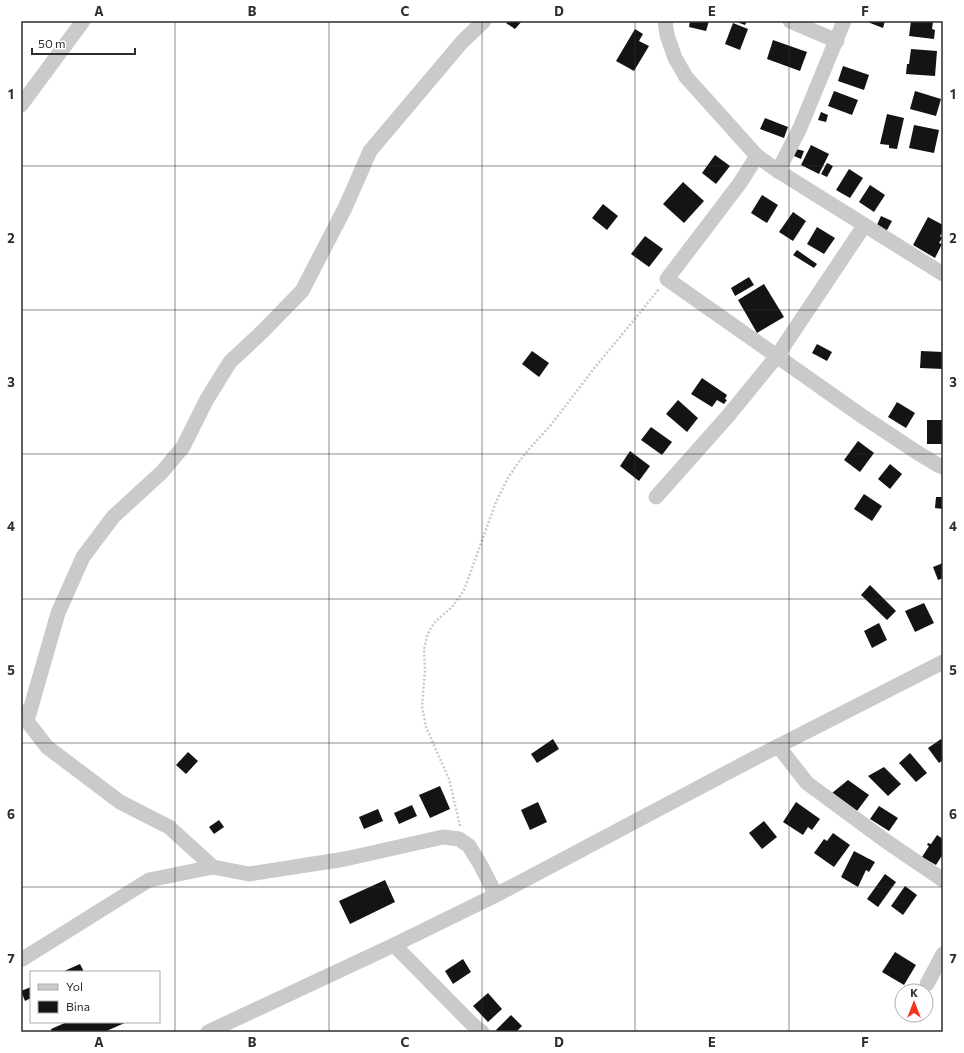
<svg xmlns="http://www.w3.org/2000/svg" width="964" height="1053" font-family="Commissioner,sans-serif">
	<rect width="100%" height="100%" fill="#fff"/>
	<g fill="#141414">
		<polygon points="508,21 522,21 515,29 506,23"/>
		<polygon points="690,21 709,21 706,31 689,27"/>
		<polygon points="734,21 747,21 745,25"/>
		<polygon points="865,21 885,21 883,28"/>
		<polygon points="911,21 933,22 932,29 935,30 934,39 909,36"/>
		<polygon points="733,23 748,29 740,50 725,44"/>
		<polygon points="635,29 643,34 639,41 649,46 634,71 616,61"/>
		<polygon points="773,40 807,52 800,71 767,59"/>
		<polygon points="911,49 937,51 935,76 906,74 907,64 909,64"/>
		<polygon points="843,66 869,75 864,90 838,81"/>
		<polygon points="834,91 858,100 852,115 828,106"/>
		<polygon points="915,91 941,99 936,116 910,109"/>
		<polygon points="821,112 828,115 826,122 818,120"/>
		<polygon points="887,114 904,118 897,149 889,148 889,145 880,144"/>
		<polygon points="765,118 788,127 784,138 760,129"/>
		<polygon points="914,125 939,130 934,153 909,148"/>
		<polygon points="811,145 829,154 819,174 801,165"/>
		<polygon points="796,149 804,151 801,159 794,156"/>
		<polygon points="715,155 730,166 716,184 702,173"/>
		<polygon points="827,163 833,166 827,177 821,174"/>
		<polygon points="849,169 863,178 850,198 836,190"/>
		<polygon points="683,182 704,201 684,223 663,204"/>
		<polygon points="870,185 885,195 874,212 859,202"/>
		<polygon points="762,195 778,205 767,223 751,213"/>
		<polygon points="603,204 618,216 607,230 592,218"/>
		<polygon points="793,212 806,221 793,241 779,232"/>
		<polygon points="881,216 892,221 886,232 876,227"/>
		<polygon points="928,217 943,225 943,231 940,236 942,238 939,243 942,244 935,258 913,245"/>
		<polygon points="817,227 835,238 824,254 807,244"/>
		<polygon points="645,236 663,249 649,267 631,254"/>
		<polygon points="797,250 817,264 814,268 793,255"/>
		<polygon points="749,277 754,285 735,296 731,288"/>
		<polygon points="764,284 784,317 757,333 738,300"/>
		<polygon points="817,344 832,352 827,361 812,353"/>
		<polygon points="532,351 549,363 539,377 522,364"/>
		<polygon points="921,351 943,352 943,369 920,368"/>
		<polygon points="702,378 727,395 725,399 727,400 724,404 717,400 712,407 691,394"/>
		<polygon points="678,400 698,418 687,432 666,414"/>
		<polygon points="897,402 915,413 906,428 888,417"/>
		<rect x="927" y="420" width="16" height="24"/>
		<polygon points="651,427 672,442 662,455 641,440"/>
		<polygon points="858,441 874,453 860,472 844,460"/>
		<polygon points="630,451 650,466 639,481 620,466"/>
		<polygon points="890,464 902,474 890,489 878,479"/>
		<polygon points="864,494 882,506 872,521 854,509"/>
		<polygon points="936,497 943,497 943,509 935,508"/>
		<polygon points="943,563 943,578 938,580 933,567"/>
		<polygon points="870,585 896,611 887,620 861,595"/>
		<polygon points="924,603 934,623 915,632 905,611"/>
		<polygon points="879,623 887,640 872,648 864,631"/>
		<polygon points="553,739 559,749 537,763 531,754"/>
		<polygon points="941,739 943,741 943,760 939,763 928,748"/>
		<polygon points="188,752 198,761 186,774 176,765"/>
		<polygon points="910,753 927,773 916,782 899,763"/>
		<polygon points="884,767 901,784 888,796 868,776"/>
		<polygon points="848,780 869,795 857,811 832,793"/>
		<polygon points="440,786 450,809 430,818 419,795"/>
		<polygon points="538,802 547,822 530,830 521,810"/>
		<polygon points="796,802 820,819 812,830 808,827 803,835 783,822"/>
		<polygon points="412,805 417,816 399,824 394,813"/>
		<polygon points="879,806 898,818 889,831 870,819"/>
		<polygon points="378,809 383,821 364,829 359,817"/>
		<polygon points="219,820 224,827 214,834 209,827"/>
		<polygon points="764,821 777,837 762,849 749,833"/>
		<polygon points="833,833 850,845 834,867 814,853 824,839 827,841"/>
		<polygon points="937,835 943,839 943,854 936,865 922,857 929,846 927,845 928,843 931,844"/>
		<polygon points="854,851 875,862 869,872 866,870 858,887 841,877"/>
		<polygon points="885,874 896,882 878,907 867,899"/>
		<polygon points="385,880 395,902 350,924 339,901"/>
		<polygon points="905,886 917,895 903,915 891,906"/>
		<polygon points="895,952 916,965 904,985 882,972"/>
		<polygon points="463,959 471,972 453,984 445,971"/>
		<polygon points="80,964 84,972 62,972"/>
		<polygon points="31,987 31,998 25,1001 21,991"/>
		<polygon points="488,993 502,1009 488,1022 473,1006"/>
		<polygon points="511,1015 522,1026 516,1032 498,1032 496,1030"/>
		<polygon points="67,1022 127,1022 104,1032 52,1032 51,1029"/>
	</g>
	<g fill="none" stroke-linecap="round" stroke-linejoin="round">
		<polyline stroke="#cacaca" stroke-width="2.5" stroke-dasharray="2 2" stroke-linecap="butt" points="460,826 449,779 426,727 422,706 425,671 424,650 427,636 431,628 436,621 451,608 458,599 464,590 496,502 508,478 518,463 530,448 550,426 596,366 634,320 659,289"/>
		<g stroke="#cacaca" stroke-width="15">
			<polyline points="665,21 667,35 675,58 686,77 757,156 778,171 943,274"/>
			<polyline points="790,21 837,41"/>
			<polyline points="21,105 83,21"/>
			<polyline points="757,156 740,183 667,279 862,416 918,453 938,465 943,467"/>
			<polyline points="778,171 800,128 844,21"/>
			<polyline points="656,497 728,416 777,356 864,226"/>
			<polyline points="23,712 27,721 47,747 120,802 169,827 213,867"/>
			<polyline points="27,721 58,613 83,557 113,517 162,472 183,447 207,399 230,362 262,332 302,291 345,208 370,151 462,42 484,21"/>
			<polyline points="778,746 807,783 883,839 943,880"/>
			<polyline points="394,945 472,1024 482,1032"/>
			<polyline points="21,960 149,880 213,867 249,874 345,859 443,837 459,839 469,846 480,864 496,895"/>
			<polyline points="927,984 943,954"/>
			<polyline points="208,1032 394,945 496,895 751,760 943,662"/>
		</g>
	</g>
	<path fill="none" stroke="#2d2d2d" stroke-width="1" stroke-opacity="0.55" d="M175,21V1032M329,21V1032M482,21V1032M635,21V1032M789,21V1032M21,166H943M21,310H943M21,454H943M21,599H943M21,743H943M21,887H943"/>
	<rect width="964" height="1053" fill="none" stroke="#ffffff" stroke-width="44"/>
	<rect x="30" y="971" width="130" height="52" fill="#ffffff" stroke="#ababab"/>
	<rect x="38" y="984" width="20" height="6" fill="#cacaca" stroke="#ababab"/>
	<text x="66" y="991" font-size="12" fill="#2d2d2d">Yol</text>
	<rect x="38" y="1001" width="20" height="12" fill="#141414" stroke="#ababab"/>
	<text x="66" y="1011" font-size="12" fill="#2d2d2d">Bina</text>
	<g transform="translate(914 1003)"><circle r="19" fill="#ffffff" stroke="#ababab"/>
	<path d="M0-3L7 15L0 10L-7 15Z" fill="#f43320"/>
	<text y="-6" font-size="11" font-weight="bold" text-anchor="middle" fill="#2d2d2d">K</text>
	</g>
	<path d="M32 48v6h103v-6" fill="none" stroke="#2d2d2d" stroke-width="2"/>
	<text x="38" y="48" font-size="12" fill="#2d2d2d" stroke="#ffffff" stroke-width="3" paint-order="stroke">50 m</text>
	<rect x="22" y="22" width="920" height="1009" fill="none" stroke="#2d2d2d" stroke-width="1.5"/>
	<g font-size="13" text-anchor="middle" font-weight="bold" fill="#2d2d2d">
		<text x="99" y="16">A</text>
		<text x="252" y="16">B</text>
		<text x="405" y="16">C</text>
		<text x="559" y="16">D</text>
		<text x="712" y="16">E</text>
		<text x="865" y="16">F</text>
		<text x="11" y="99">1</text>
		<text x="953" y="99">1</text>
		<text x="11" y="243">2</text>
		<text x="953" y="243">2</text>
		<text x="11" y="387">3</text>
		<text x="953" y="387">3</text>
		<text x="11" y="531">4</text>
		<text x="953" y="531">4</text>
		<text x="11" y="675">5</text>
		<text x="953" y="675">5</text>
		<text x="11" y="819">6</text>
		<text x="953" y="819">6</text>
		<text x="11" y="963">7</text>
		<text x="953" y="963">7</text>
		<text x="99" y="1047">A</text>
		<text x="252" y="1047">B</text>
		<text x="405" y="1047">C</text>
		<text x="559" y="1047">D</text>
		<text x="712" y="1047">E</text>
		<text x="865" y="1047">F</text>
	</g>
</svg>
